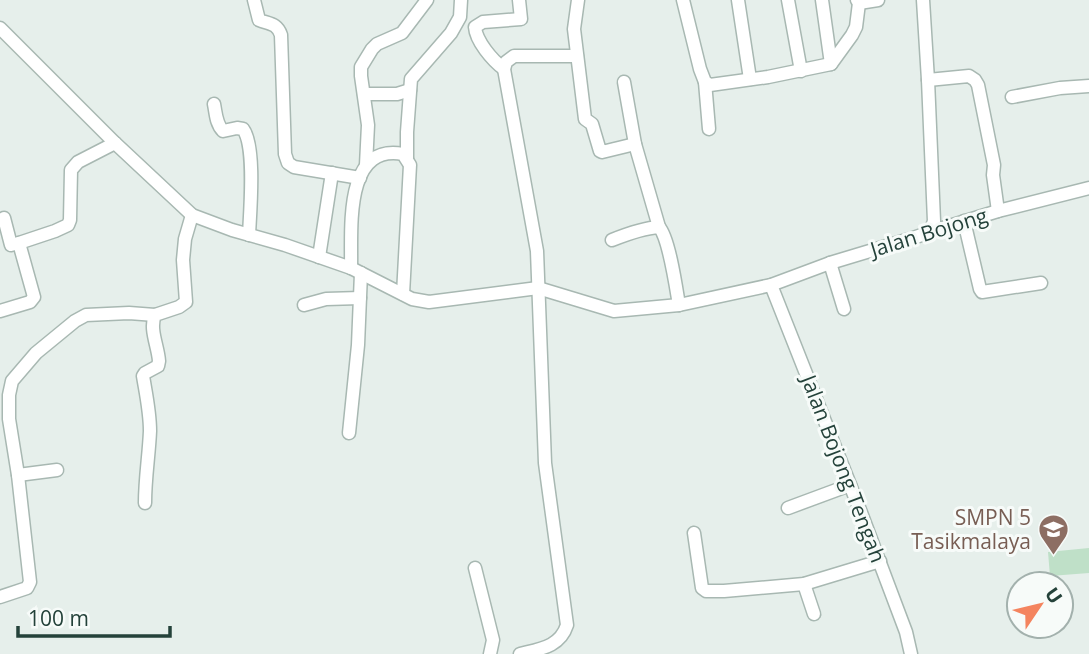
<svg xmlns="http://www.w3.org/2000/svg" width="1089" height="654" font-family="'Open Sans',sans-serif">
	<rect width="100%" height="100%" fill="#e6efeb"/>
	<polygon fill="#bfe0c8" points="1089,548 1089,573 1050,576 1048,552"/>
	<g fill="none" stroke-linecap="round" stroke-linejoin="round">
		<defs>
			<g id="street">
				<path d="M254,0L259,20C269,24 277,23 281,35L285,154L288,163L294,167L360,178"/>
				<polyline points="578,0 574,29 585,119 592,124 600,151 602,152 635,144"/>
				<polyline points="683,0 700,69 705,82 710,85 768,77 831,64 852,35 856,27 859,3"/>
				<polyline points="738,0 750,79"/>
				<polyline points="788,0 801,71"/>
				<polyline points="822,0 831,64"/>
				<polyline points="857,0 859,3 878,0"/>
				<polyline points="923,0 928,80 934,221 930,232"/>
				<polyline points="0,28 115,143 192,215 232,230 285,245 351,268 412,299 429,302 538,288 614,311 679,305 771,285 830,263 913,238 930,232 998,211 1089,188"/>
				<path d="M504,69C492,60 476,41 475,27L483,22L521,19L519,0"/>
				<polyline points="928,80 969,76 975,80 978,85 994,165 993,175 998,211"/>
				<polyline points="624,82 635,144 659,227"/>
				<polyline points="705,82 709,129"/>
				<polyline points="364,94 397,94 410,90"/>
				<polyline points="1012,97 1060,88 1089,86"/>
				<path d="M214,104C216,114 216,124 223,131L237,128L243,129C256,146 250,212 249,235"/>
				<polyline points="407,158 407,132 411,79 451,33 460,17 461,0"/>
				<polyline points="366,165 368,125 361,76 361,67 372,49 377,44 402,33 427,0"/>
				<polyline points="4,218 11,245 19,243"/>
				<polyline points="964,221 980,289 982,292 1041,283"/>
				<path d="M612,240C627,234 643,228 659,227C669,238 676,287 679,305"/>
				<polyline points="319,257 332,173"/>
				<polyline points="830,263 844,309"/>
				<path d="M351,268C352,231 343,143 403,154L410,165L403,294"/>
				<polyline points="771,285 860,510 906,632 911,654"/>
				<polyline points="304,305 326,299 360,298"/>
				<polyline points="0,311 30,302 34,297 19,243 55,231 68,225 70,220 71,170 78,162 115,143"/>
				<polyline points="349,433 358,345 361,273"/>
				<polyline points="18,475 57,470"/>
				<path d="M145,503C145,478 149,455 150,431C150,412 146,394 143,376L145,373L158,366L159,361C158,346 149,329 155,315L179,307L186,302L183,260L185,239L192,215"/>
				<polyline points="788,508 850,485"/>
				<polyline points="694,533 702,588 706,591 724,591 804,584 880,561"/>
				<polyline points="475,568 493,640 490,654"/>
				<polyline points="804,584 814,614"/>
				<polyline points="0,597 27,588 30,582 18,475 9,419 9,395 12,381 36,353 75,321 86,315 129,313 155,315"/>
				<path d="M520,654C540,649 560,647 567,625L545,463L537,251L504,69L506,62L514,56H577"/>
			</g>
		</defs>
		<use href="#street" stroke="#a8b8b2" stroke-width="15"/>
		<use href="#street" stroke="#fff" stroke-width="12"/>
	</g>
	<defs>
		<symbol id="school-pin" viewBox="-11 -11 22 30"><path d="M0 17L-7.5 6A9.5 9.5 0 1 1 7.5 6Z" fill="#8d6e63" stroke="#f7fbf9"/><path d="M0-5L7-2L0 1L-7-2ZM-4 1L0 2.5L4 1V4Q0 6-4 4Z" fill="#fff"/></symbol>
	</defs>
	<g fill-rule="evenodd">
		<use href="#school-pin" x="1036" y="512" width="35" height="47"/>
	</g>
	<g text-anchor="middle" stroke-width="6" stroke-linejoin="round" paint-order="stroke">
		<g font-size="21" fill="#24423a" stroke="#f7fbf9">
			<text transform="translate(929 233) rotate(-17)" y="7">Jalan Bojong</text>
			<text transform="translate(843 469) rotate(69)" y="7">Jalan Bojong Tengah</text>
		</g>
		<g font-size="21" fill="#785e54" stroke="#f7fbf9" text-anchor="end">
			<text x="1031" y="525">SMPN 5<tspan x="1031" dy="24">Tasikmalaya</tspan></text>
		</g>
	</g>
	<g transform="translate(1040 605) rotate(55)"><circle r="33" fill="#f7fbf9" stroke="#a3b1ad" stroke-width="2"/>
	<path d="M0-5L12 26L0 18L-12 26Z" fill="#f4845f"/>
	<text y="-10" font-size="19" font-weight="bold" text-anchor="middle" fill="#24423a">U</text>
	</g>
	<path d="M18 626v10h152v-10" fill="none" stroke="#24423a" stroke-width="3.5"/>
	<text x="28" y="626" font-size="21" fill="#24423a" stroke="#f7fbf9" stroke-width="5" paint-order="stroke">100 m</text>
</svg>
